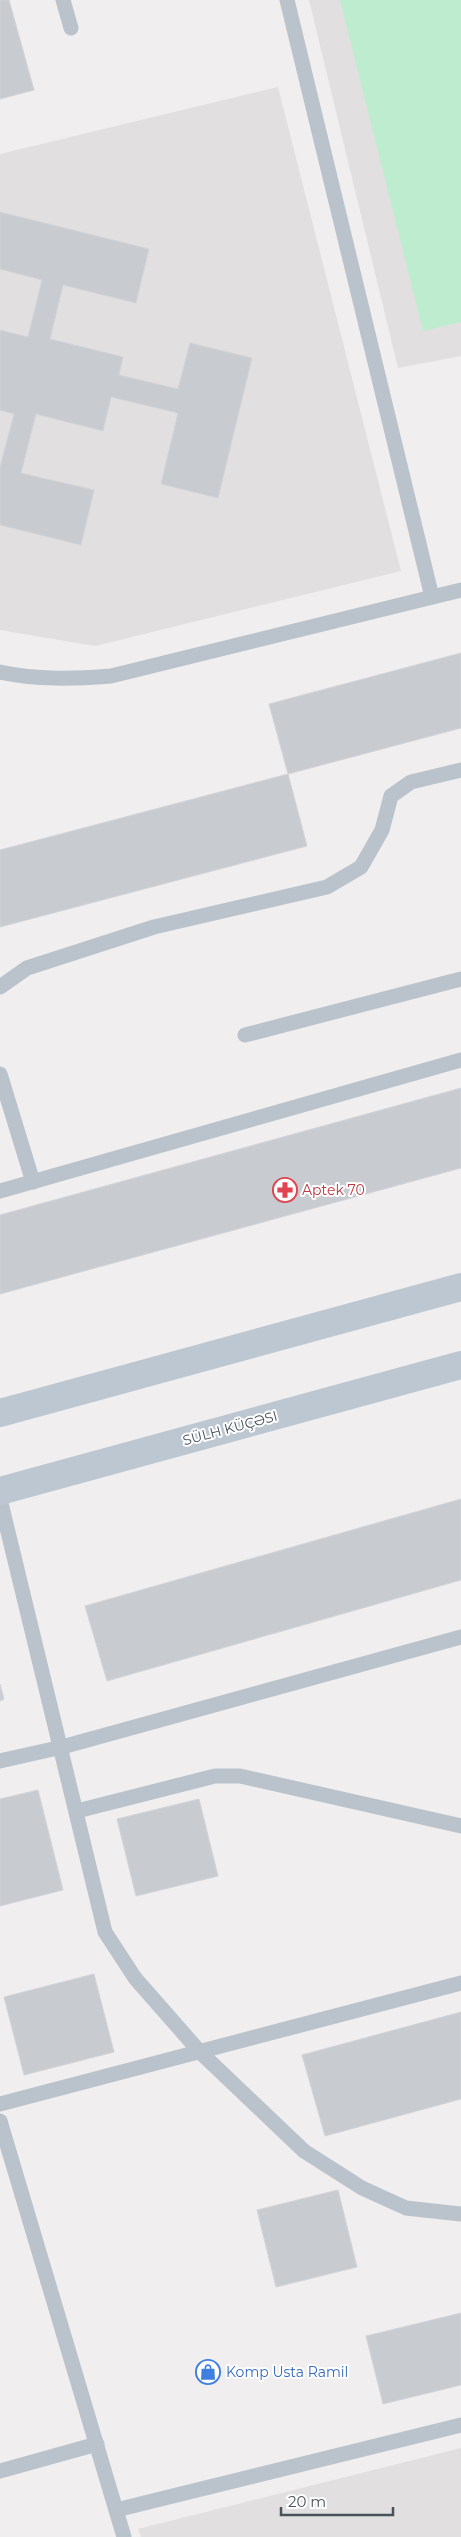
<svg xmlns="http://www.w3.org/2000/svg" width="461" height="2537" font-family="Montserrat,sans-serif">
	<rect width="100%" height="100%" fill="#f0eeee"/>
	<g fill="#e1dfe0">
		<polygon points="309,0 461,0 461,356 398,368"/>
		<polygon points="278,87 401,571 95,646 0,630 0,154"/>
		<polygon points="461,2448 461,2537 141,2537 138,2529"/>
	</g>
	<polygon fill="#bdedce" points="340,0 461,0 461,322 423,331"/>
	<g fill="#c8cbd0" stroke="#d2d4d9">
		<polygon points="0,0 9,0 34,90 0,99"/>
		<polygon points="0,212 149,249 136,303 63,285 50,339 123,357 119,375 178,389 190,343 252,358 218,498 161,484 178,413 111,397 103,431 36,414 21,473 94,490 81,545 0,525 0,467 14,414 0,410 0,330 28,337 42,280 0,269"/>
		<polygon points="461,653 461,728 288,774 269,704"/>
		<polygon points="288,774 307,846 0,927 0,850"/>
		<polygon points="461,1088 461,1168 0,1294 0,1215"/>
		<polygon points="461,1499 461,1580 107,1681 85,1606"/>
		<polygon points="0,1684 4,1699 0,1701"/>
		<polygon points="38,1790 63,1890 0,1906 0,1799"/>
		<polygon points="199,1799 218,1876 136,1896 117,1819"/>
		<polygon points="94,1974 114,2052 24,2075 4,1997"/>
		<polygon points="461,2012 461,2099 325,2136 302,2055"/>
		<polygon points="338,2190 357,2267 276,2287 257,2210"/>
		<polygon points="461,2313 461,2385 383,2404 366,2336"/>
	</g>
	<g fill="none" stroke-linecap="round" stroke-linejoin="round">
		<g stroke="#bac3cb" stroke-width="15">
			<polyline points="63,0 71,28"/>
			<polyline points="287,0 432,597"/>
			<path d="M0,672C38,680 73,679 111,676L461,590"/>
			<polyline points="0,987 27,968 154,927 327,887 361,867 382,830 391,796 411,782 461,770"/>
			<polyline points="245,1035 461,979"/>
			<polyline points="0,1074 33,1182"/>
			<polyline points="0,1191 461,1060"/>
			<polyline points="0,1499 105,1932 135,1978 199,2051 304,2151 362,2188 406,2208 461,2214"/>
			<polyline points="0,1761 62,1747 461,1637"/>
			<polyline points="77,1811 215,1776 240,1776 461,1826"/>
			<polyline points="0,2104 461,1983"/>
			<polyline points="0,2121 124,2537"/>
			<polyline points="0,2471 97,2444"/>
			<polyline points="116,2510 461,2425"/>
		</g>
		<g stroke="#bcc7d1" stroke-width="28">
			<polyline points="0,1413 461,1287"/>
			<polyline points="0,1491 461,1365"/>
		</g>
	</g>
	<defs>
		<symbol id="pharmacy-ring" viewBox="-11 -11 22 22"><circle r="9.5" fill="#fff" stroke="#e0444e" stroke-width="1.5"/><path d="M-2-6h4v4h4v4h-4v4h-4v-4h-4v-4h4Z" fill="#e0444e"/></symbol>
		<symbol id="shop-ring" viewBox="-11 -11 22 22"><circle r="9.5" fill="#fff" stroke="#3f7fe0" stroke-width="1.5"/><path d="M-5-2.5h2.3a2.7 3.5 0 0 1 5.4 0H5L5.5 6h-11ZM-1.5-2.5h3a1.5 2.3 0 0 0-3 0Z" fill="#3f7fe0"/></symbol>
	</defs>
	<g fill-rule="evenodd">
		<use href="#pharmacy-ring" x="271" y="1176" width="28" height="28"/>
		<use href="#shop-ring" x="194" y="2358" width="28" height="28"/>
	</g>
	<g text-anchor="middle" stroke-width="4" stroke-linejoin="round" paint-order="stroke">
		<g font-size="14" fill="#be3a42" stroke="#fff" text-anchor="start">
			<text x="302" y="1195">Aptek 70</text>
		</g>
		<g font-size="14" fill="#47525b" stroke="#fff">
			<text transform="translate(230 1428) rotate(-15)" y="5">SÜLH KÜÇƏSI</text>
		</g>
		<g font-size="14" fill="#366cbe" stroke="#fff" text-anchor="start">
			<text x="226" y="2377">Komp Usta Ramil</text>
		</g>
	</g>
	<path d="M281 2507v8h112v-8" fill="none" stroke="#47525b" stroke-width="2.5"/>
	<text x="288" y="2507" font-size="15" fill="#47525b" stroke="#ffffff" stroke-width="4" paint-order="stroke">20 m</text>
</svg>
